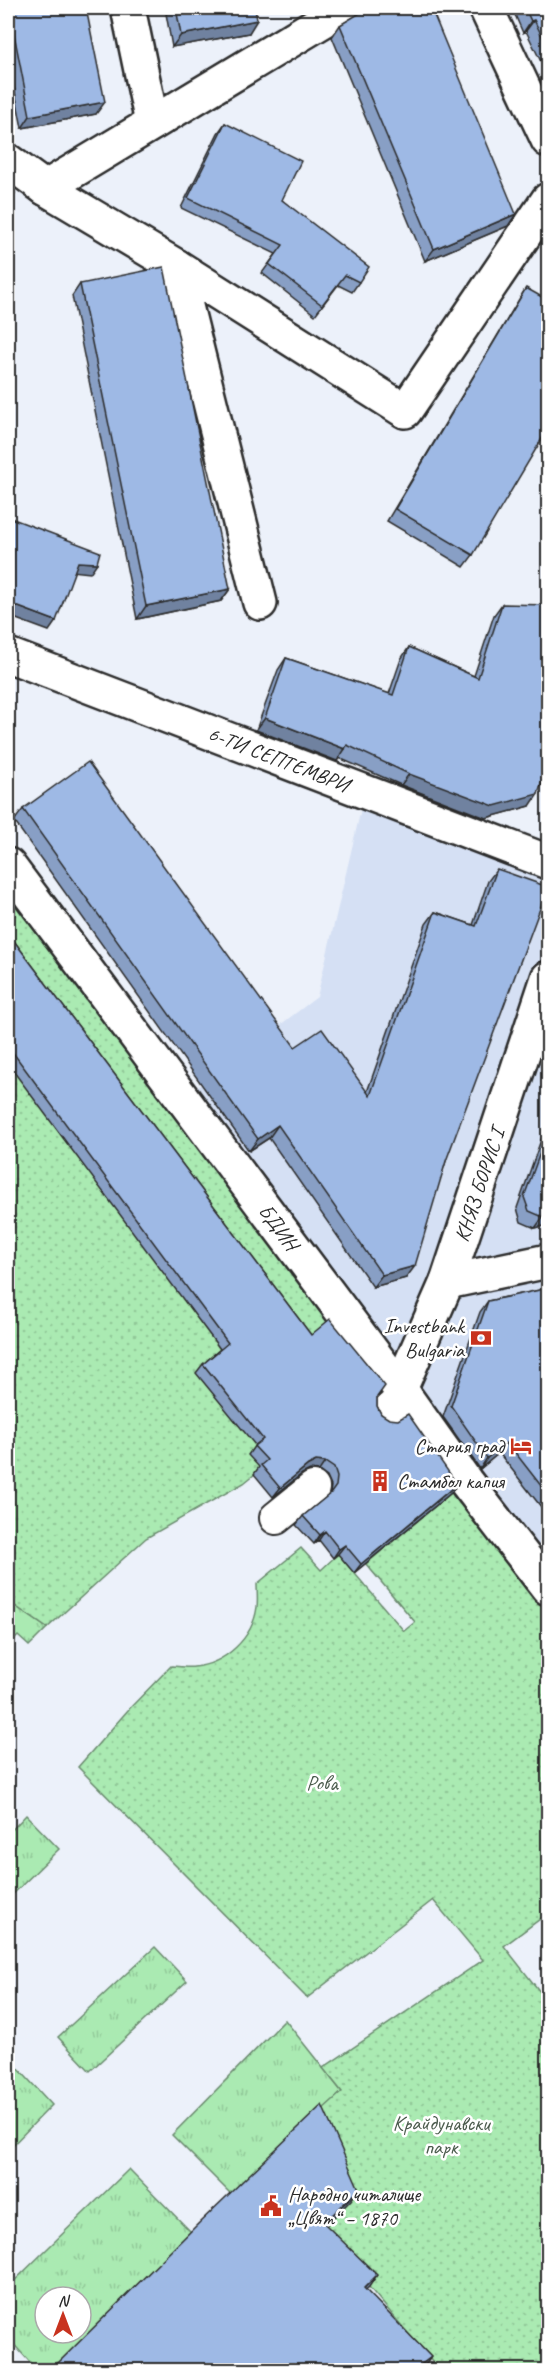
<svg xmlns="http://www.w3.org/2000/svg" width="556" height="2378" font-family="Caveat,sans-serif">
	<defs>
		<pattern id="grass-tufts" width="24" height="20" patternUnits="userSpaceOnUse" patternTransform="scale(1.5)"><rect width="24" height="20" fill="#aaeab2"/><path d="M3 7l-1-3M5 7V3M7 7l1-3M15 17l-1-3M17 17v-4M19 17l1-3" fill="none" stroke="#92c999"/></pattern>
		<pattern id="park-dots" width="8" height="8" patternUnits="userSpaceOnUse" patternTransform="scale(1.5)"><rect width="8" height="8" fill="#aaeab2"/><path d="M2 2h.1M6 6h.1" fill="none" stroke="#92c999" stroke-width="1.8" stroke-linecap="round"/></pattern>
	</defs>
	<rect width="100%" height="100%" fill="#ecf1fa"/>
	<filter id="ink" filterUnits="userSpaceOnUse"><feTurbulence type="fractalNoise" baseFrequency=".0167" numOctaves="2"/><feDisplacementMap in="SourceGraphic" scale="12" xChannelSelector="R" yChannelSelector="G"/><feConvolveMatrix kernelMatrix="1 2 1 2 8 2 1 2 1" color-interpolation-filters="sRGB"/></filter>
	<g filter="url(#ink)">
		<polygon fill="#d5e0f4" points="365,792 548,862 548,1588 182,1099 317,997"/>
		<g fill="url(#grass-tufts)" stroke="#6a8a6e" stroke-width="1.5" fill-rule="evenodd">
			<polygon points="8,1601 47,1628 29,1646 18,1636 8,1646"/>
			<polygon points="26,1815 59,1849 8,1899 8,1834"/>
			<polygon points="155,1947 187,1981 90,2071 58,2037"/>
			<polygon points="285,2020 342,2092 232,2195 172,2135"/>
			<polygon points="16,2066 52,2105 8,2150 8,2075"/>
			<path d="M129,2169L192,2233L54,2370H37L8,2338V2287ZM45,2297H81V2333H45Z"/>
		</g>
		<g fill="url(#park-dots)" stroke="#6a8a6e" stroke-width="1.5">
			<polygon points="8,865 405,1395 382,1398 324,1329 257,1448 261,1469 244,1483 146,1538 47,1628 8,1601"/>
			<path d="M458,1487L548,1588V1913L504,1946L548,2002V2370H439L369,2287L316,2235L314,2117L342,2092L323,2068L483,1960L433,1900L307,1998L78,1767L129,1709L171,1666C179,1666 187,1668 194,1667C225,1664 253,1638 257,1607C258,1600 257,1591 257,1584L301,1548L321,1570L338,1554L404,1631L415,1622L366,1564Z"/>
		</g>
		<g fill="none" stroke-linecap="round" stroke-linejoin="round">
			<defs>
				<g id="pedestrian">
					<polyline points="388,1411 405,1395"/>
					<polyline points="276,1518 313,1488"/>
				</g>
				<g id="minor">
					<polyline points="128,8 152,123"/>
					<polyline points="486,8 548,140"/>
					<polyline points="8,161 45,188 176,266 405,411 548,200"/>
					<polyline points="45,188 344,8"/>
					<polyline points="176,266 260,603"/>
					<path id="s1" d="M8,655L548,862"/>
					<path id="s2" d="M8,865L400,1389L466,1482L548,1588"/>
					<polyline points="447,1282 548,1261"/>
					<path id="s3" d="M400,1389L447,1282L548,978"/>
				</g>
			</defs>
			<use href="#pedestrian" stroke="#2b2b2b" stroke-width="36"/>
			<use href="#minor" stroke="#2b2b2b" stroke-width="38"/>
			<use href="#pedestrian" stroke="#fff" stroke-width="32"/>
			<use href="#minor" stroke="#fff" stroke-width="33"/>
		</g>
		<g fill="#889fc5" stroke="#2b2b2b" stroke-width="1.5">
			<polygon points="8,8 86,8 96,114 22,128 8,56"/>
			<polygon points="165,8 255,8 249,33 172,47"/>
			<polygon points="363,8 431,8 508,226 425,261 332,37 340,25 362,12"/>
			<polygon points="512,8 549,8 549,78 526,31 523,33"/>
			<polygon points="225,123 282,200 359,282 352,292 338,285 315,315 262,273 276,254 181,208 218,133"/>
			<polygon points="80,284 230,589 221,601 137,619 72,296"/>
			<polygon points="526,288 473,555 464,567 387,521 518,301"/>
			<polygon points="502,604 530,806 486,818 401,785 339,758 337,761 256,730 278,670 286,658 389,694 401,659 409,647 474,676 494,615"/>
			<polygon points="23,809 295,1047 367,1092 426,924 435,912 473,925 488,881 497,869 446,1161 406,1278 373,1287 269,1138 249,1151 14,821"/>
			<polygon points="8,933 311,1335 377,1398 377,1406 381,1414 457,1484 451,1493 354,1573 338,1554 333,1558 319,1540 314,1544 296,1525 303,1516 330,1494 331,1486 327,1477 319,1471 310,1470 302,1474 273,1497 254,1474 259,1467 248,1455 255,1445 196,1373 203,1364 220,1349 8,1064"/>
			<polygon points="549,1117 549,1225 535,1228 521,1222 517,1208"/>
			<polygon points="549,1288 549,1517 499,1453 480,1469 443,1417 480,1312 488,1301"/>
		</g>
		<g fill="#6f82a0" stroke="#2b2b2b" stroke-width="1.5">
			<polygon points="257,20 249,33 172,47 181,35"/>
			<polygon points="534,20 526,31 523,33 531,21"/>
			<polygon points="105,102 96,114 22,128 30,116"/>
			<polygon points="516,214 508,226 425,261 434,249"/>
			<polygon points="78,562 97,563 90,573 71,571"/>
			<polygon points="230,589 221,601 137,619 146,606"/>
			<polygon points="8,603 56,621 49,631 8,616"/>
			<polygon points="265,718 345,749 337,761 256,730"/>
			<polygon points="409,774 538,794 530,806 486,818 401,785"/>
			<polygon points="278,1125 269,1138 249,1151 258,1139"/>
			<polygon points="549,1216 549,1225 535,1228 543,1217"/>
			<polygon points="415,1266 406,1278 373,1287 382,1275"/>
			<polygon points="507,1442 499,1453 480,1469 487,1458"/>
			<polygon points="316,1461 325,1462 319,1471 310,1470 302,1474 273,1497 280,1488 308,1465"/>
			<polygon points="457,1484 451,1493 354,1573 361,1564"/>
			<polygon points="325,1531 319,1540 314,1544 320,1535"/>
			<polygon points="345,1545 338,1554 333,1558 339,1549"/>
			<polygon points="359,2189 351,2200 316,2235 324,2223"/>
			<polygon points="377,2275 369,2287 356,2299 364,2288"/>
			<polygon points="431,2357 423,2369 421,2370 414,2370"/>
		</g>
		<g fill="#9eb9e5" stroke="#2b2b2b" stroke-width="1.5">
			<polygon points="9,8 86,8 105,102 30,116"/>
			<polygon points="176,8 255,8 257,20 181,35"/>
			<polygon points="366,8 431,8 516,214 434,249 340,25 362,12"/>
			<polygon points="525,8 549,8 549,50 534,20 531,21"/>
			<polygon points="225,123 301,161 282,200 369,267 359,282 345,275 322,305 269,264 283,245 188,198"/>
			<polygon points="8,188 15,193 8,206"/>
			<polygon points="164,267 230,589 146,606 80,284"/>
			<polygon points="526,288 549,301 549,427 473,555 395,509"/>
			<polygon points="8,517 100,552 97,563 78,562 56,621 8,603"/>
			<polygon points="502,604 549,605 549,762 538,794 494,806 409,774 347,745 345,749 265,718 286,658 393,695 409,647 478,678"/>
			<polygon points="88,762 295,1047 322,1029 370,1096 435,912 476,926 497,869 548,887 446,1161 415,1266 382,1275 278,1125 258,1139 23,809"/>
			<polygon points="8,933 311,1335 330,1319 385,1386 377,1397 377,1406 381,1414 389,1419 398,1420 408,1414 457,1484 361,1564 345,1545 339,1549 325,1531 320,1535 303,1516 331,1493 336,1486 337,1477 334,1468 325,1462 316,1461 308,1465 280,1488 261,1465 267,1460 254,1446 263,1439 203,1364 228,1343 8,1046"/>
			<polygon points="549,1128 549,1216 543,1217 529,1211 524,1197"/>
			<polygon points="549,1288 549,1496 507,1442 487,1458 451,1406 488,1301"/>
			<polygon points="322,2105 359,2189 324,2223 377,2275 364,2288 431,2357 415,2369 417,2370 55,2370 53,2368 200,2222"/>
		</g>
	</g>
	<defs>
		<symbol id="bank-bare" viewBox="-9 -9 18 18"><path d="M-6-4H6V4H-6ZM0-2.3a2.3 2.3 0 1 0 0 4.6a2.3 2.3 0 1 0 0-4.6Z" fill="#c8321e" stroke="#fff" stroke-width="2.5" paint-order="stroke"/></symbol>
		<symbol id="hotel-bare" viewBox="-9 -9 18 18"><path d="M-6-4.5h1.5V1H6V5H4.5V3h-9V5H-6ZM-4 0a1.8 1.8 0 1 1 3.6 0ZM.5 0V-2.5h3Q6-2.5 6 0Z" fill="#c8321e" stroke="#fff" stroke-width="2.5" paint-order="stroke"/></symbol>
		<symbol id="building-bare" viewBox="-9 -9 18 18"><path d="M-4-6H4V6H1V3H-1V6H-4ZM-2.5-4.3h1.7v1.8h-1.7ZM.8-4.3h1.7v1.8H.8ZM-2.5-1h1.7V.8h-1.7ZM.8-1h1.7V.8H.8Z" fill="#c8321e" stroke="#fff" stroke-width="2.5" paint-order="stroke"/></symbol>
		<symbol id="civic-bare" viewBox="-9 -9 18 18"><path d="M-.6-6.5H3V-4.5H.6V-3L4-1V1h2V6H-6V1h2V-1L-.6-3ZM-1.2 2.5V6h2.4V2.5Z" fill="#c8321e" stroke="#fff" stroke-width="2.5" paint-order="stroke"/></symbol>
	</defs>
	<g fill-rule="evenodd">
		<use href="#bank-bare" x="466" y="1323" width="30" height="30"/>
		<use href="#hotel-bare" x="506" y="1431" width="30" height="30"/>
		<use href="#building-bare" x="365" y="1466" width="30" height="30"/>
		<use href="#civic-bare" x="256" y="2191" width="30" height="30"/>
	</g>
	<g text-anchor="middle" stroke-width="5" stroke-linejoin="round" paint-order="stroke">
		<g font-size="21" fill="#2b2b2b" stroke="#fff">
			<text dy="7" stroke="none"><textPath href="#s1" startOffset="290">6-ТИ СЕПТЕМВРИ</textPath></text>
			<text dy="7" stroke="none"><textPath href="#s3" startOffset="219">КНЯЗ БОРИС I</textPath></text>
			<text dy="7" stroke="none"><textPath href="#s2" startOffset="452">БДИН</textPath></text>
		</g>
		<g font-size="21" fill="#2b2b2b" stroke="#fff" text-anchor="end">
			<text x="464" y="1333">Investbank<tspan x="464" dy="24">Bulgaria</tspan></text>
			<text x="504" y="1453">Стария град</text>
			<text x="397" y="1488" text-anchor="start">Стамбол капия</text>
			<text x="288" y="2201" text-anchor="start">Народно читалище<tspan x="288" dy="24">„Цвят“ – 1870</tspan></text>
		</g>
		<g font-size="21" fill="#4b5b4d" stroke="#fff">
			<text x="322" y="1790">Рова</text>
			<text x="441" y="2130">Крайдунавски<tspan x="441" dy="24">парк</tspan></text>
		</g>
	</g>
	<rect width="556" height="2378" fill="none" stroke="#fff" stroke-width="30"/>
	<rect x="15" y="15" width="526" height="2348" fill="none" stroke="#2b2b2b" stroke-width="2" filter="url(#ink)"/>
	<g transform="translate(63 2315)"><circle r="28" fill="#ffffff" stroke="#aaaaaa" stroke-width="1.5"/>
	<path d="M0-4.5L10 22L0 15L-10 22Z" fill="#c8321e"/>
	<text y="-9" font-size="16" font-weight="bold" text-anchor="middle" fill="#2b2b2b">N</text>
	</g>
</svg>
